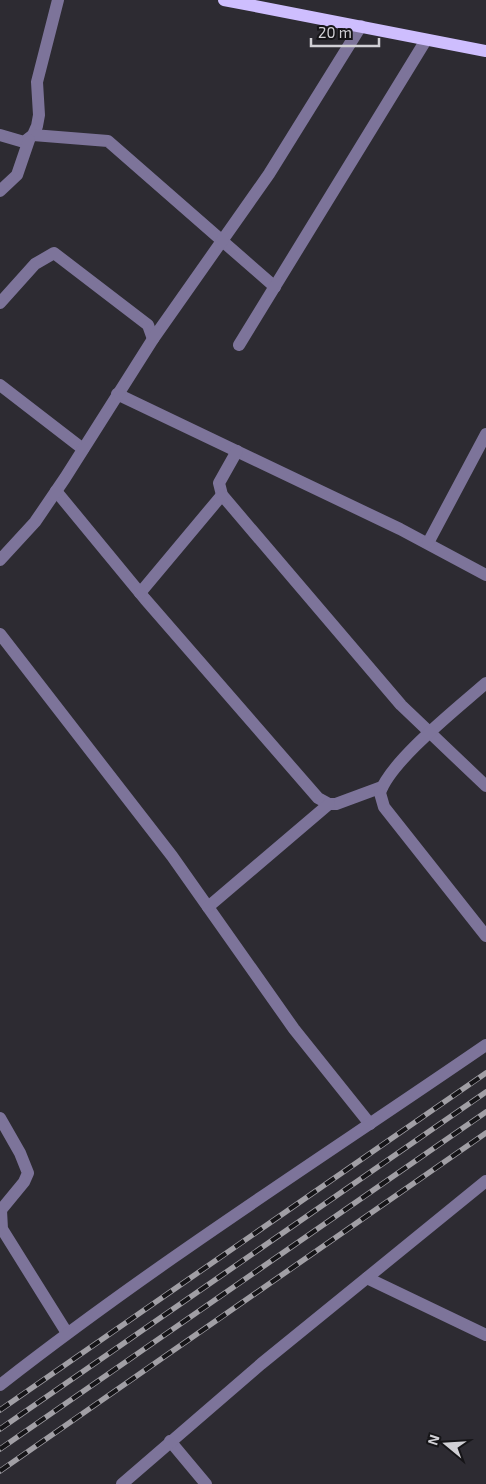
<svg xmlns="http://www.w3.org/2000/svg" width="486" height="1484" font-family="'Exo 2',sans-serif">
	<rect width="100%" height="100%" fill="#2d2b32"/>
	<g fill="none" stroke-linecap="round" stroke-linejoin="round">
		<g stroke="#7d749a" stroke-width="12">
			<polyline points="0,135 24,142 33,135 37,126 39,115 37,82 58,0"/>
			<polyline points="33,135 108,141 275,287"/>
			<polyline points="0,191 17,175 29,140"/>
			<polyline points="0,303 35,264 54,253 148,325 153,339"/>
			<polyline points="239,345 426,40"/>
			<polyline points="0,385 83,449"/>
			<polyline points="117,394 400,529 486,575"/>
			<polyline points="237,451 219,483 222,495 401,705 486,786"/>
			<polyline points="56,491 145,599 318,798 329,804 336,804 382,787"/>
			<polyline points="428,543 486,434"/>
			<polyline points="0,560 35,522 65,478 153,339 269,174 361,26"/>
			<polyline points="140,593 222,495"/>
			<polyline points="0,634 172,856 294,1029 370,1124"/>
			<path d="M486,683C459,707 390,761 380,793L384,807L486,936"/>
			<polyline points="208,907 329,804"/>
			<polyline points="0,1118 20,1153 28,1173 24,1182 1,1210 2,1229 67,1333"/>
			<polyline points="367,1278 486,1335"/>
			<path d="M0,1385C156,1263 323,1157 486,1045"/>
			<polyline points="170,1441 206,1484"/>
			<polyline points="122,1484 261,1364 486,1181"/>
		</g>
		<polyline stroke="#cebefe" stroke-width="12" points="224,0 486,51"/>
		<defs>
			<g id="rail">
				<polyline points="0,1410 486,1073"/>
				<polyline points="0,1429 486,1092"/>
				<polyline points="0,1449 486,1112"/>
				<polyline points="0,1471 486,1133"/>
			</g>
		</defs>
		<use href="#rail" stroke="#a19fa5" stroke-width="5.5"/>
		<use href="#rail" stroke="#151417" stroke-width="4" stroke-dasharray="11" stroke-linecap="butt"/>
	</g>
	<g transform="translate(446 1444) rotate(288)" stroke="#151417" stroke-width="4" paint-order="stroke">
	<path d="M0-4L9 19L0 12L-9 19Z" fill="#d1d0d5"/>
	<text y="-8" font-size="14" font-weight="bold" text-anchor="middle" fill="#d1d0d5">N</text>
	</g>
	<path d="M311 38v8h68v-8" fill="none" stroke="#d1d0d5" stroke-width="2.5"/>
	<text x="318" y="38" font-size="15" fill="#d1d0d5" stroke="#151417" stroke-width="4" paint-order="stroke">20 m</text>
</svg>
